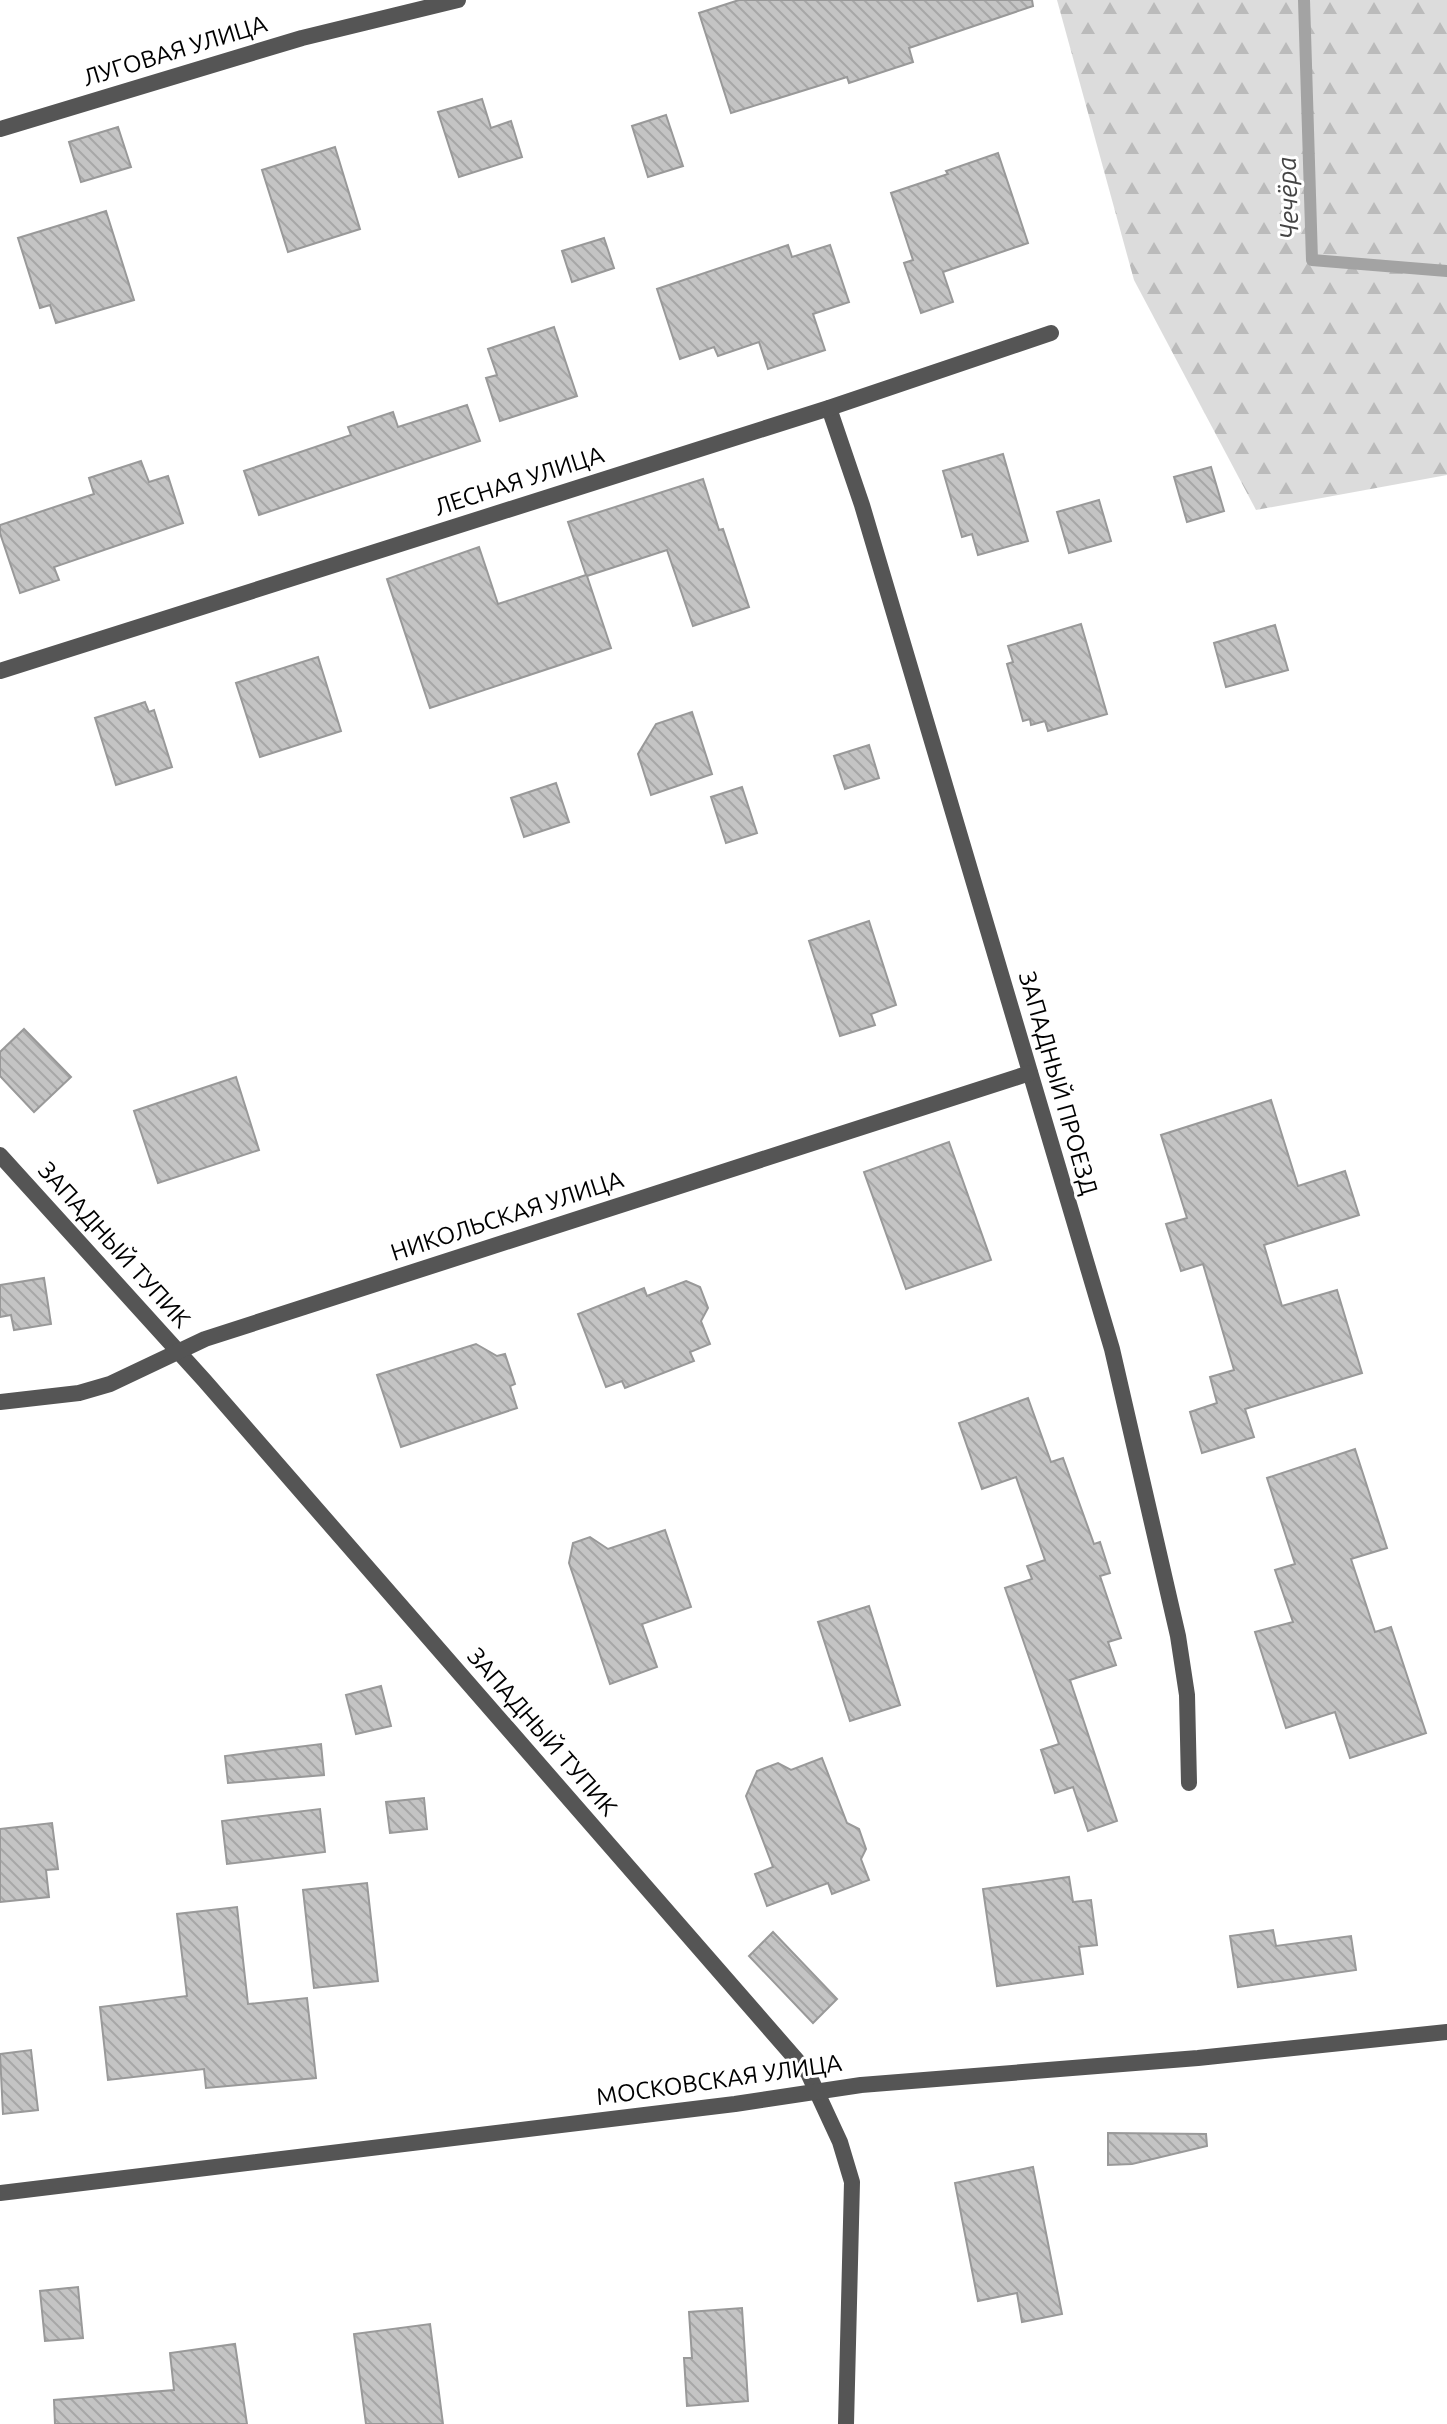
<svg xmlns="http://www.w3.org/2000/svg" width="1447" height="2424" font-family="Ubuntu,sans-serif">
	<defs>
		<pattern id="forest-firs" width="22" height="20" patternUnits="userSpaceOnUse" patternTransform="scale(2)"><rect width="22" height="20" fill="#dcdcdc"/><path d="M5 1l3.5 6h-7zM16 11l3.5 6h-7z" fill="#bbb"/></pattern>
		<pattern id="building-back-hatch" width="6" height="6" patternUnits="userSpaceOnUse" patternTransform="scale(2)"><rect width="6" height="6" fill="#c4c4c4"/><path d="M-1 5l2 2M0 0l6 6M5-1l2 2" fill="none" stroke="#a7a7a7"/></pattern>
	</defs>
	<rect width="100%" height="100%" fill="#fff"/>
	<polygon fill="url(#forest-firs)" points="1057,0 1447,0 1447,475 1256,510 1134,280"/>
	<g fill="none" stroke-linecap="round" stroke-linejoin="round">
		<polyline stroke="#a3a3a3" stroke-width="12" points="1304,0 1312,260 1447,271"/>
	</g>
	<g fill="url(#building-back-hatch)" stroke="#999" stroke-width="2">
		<polygon points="739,0 1032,0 1033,6 909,48 913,62 849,83 847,77 731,113 699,13"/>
		<polygon points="482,99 491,128 511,121 522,157 459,177 438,112"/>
		<polygon points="666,115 683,166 648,177 632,126"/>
		<polygon points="118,127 131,167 81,182 69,142"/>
		<polygon points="335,147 360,229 288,252 262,170"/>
		<polygon points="998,153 1028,243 943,272 953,302 921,313 904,263 913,260 891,193 948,174 946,171"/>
		<polygon points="106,211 134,300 56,323 50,305 40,308 18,238"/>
		<polygon points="604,238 614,268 572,282 562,251"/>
		<polygon points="788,245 792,257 830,245 849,302 813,314 825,350 768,369 759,342 718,356 714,347 680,359 657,289"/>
		<polygon points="554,327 577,396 500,421 486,378 497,375 488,349"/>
		<polygon points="467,405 480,441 259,515 244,471 351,435 348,427 393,412 398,427"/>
		<polygon points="1003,454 1028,541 978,555 972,534 962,537 943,471"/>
		<polygon points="141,461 149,482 168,476 183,523 54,567 59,580 20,593 0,533 0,525 94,494 89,478"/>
		<polygon points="1211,467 1224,511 1187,522 1174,477"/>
		<polygon points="703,479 719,530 723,529 749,607 693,626 667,550 587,576 611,648 430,708 387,579 479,547 498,604 586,575 568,522"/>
		<polygon points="1099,500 1111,541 1069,553 1057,512"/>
		<polygon points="1081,624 1107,714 1048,731 1045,721 1031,725 1030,719 1023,721 1007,664 1013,662 1008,646"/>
		<polygon points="1275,625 1288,670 1226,687 1214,643"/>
		<polygon points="318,657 341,731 260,757 236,683"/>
		<polygon points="145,702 149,712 154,710 172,767 116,785 95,718"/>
		<polygon points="692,712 712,774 651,795 638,754 656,724"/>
		<polygon points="869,745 879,778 845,789 834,756"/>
		<polygon points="556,783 569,822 524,837 511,798"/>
		<polygon points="742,787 757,833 726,843 711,797"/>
		<polygon points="869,921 896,1005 871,1014 875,1025 840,1036 809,941"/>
		<polygon points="24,1029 71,1077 34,1112 0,1076 0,1052"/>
		<polygon points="236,1077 259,1150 158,1183 134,1111"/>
		<polygon points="1271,1100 1298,1186 1345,1171 1359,1215 1264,1245 1282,1306 1337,1290 1362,1373 1245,1409 1254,1437 1202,1453 1190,1412 1217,1403 1210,1377 1234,1370 1203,1264 1181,1271 1166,1224 1187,1218 1161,1135"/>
		<polygon points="949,1142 991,1260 906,1289 864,1172"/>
		<polygon points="44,1278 51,1324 14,1330 11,1315 0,1317 0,1285"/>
		<polygon points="686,1281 700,1287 708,1308 701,1321 710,1344 690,1352 694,1361 625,1388 622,1381 606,1387 578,1314 644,1288 647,1296"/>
		<polygon points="476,1344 497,1356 505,1354 515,1384 510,1386 517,1408 401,1447 377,1375"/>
		<polygon points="1028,1398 1051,1462 1063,1458 1094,1544 1100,1542 1110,1573 1100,1576 1121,1638 1108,1642 1116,1665 1070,1680 1117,1821 1088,1831 1073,1787 1055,1793 1041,1750 1059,1744 1005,1588 1032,1579 1027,1566 1045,1560 1016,1477 982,1489 959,1423"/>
		<polygon points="1355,1449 1387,1548 1351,1559 1375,1632 1391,1627 1426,1733 1350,1758 1335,1712 1286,1728 1255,1632 1293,1622 1275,1570 1295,1564 1267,1478"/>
		<polygon points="665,1530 691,1607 642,1624 657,1667 610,1684 569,1563 573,1543 590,1537 608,1549"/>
		<polygon points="869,1606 900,1705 850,1721 818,1622"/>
		<polygon points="381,1686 391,1726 356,1734 346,1695"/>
		<polygon points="321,1744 324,1775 228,1783 225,1756"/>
		<polygon points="822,1758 847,1823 859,1829 866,1849 861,1859 869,1880 832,1894 828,1883 767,1906 755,1874 773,1867 746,1796 757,1771 778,1763 791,1770"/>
		<polygon points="424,1798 427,1829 390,1833 386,1802"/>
		<polygon points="320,1809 325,1852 227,1864 222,1821"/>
		<polygon points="52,1823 58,1869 46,1870 49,1897 0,1902 0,1829"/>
		<polygon points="1069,1877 1073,1902 1091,1900 1097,1945 1079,1947 1083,1974 997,1986 983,1889"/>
		<polygon points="367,1883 378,1981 314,1988 303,1890"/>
		<polygon points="237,1907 248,2004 307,1998 316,2078 206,2088 204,2069 108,2080 100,2007 187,1996 177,1914"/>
		<polygon points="1273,1930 1276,1946 1351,1936 1356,1970 1238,1987 1230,1936"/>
		<polygon points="773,1932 837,1999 813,2023 749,1956"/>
		<polygon points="31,2050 38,2110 3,2114 0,2054"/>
		<polygon points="1108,2133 1206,2134 1207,2146 1132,2164 1108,2165"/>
		<polygon points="1033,2167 1062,2314 1022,2322 1017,2293 978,2301 955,2183"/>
		<polygon points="78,2287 83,2338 45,2341 40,2291"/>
		<polygon points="742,2308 748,2401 687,2406 684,2358 692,2358 689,2312"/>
		<polygon points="430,2324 443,2424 366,2424 354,2334"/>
		<polygon points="235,2344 247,2424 55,2424 54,2400 174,2390 170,2353"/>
	</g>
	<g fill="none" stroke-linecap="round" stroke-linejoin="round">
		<g stroke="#555" stroke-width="16">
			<polyline points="0,129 302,38 458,0"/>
			<polyline points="829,408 862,505 1112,1349 1178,1636 1187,1695 1189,1783"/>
			<polyline points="0,671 829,408 1051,333"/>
			<polyline points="0,1155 204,1380 808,2073 840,2142 852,2182 846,2424"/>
			<polyline points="0,1402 79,1393 110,1384 205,1339 1030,1073"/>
			<polyline points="0,2193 735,2104 861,2085 1198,2058 1447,2032"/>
		</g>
	</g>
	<g text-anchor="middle" stroke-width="6" stroke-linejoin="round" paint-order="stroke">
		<g font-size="24" fill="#000" stroke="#fff">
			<text transform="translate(175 51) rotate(-17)" y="8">ЛУГОВАЯ УЛИЦА</text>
			<text transform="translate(519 481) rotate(-18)" y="8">ЛЕСНАЯ УЛИЦА</text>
			<text transform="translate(1058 1083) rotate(74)" y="8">ЗАПАДНЫЙ ПРОЕЗД</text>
			<text transform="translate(507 1216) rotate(-18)" y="8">НИКОЛЬСКАЯ УЛИЦА</text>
			<text transform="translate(114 1245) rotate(48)" y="8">ЗАПАДНЫЙ ТУПИК</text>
			<text transform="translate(542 1732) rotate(49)" y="8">ЗАПАДНЫЙ ТУПИК</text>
			<text transform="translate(719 2080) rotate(-8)" y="8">МОСКОВСКАЯ УЛИЦА</text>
		</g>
		<g font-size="26" font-style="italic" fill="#444" stroke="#fff">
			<text transform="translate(1288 198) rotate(-92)" y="9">Чечёра</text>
		</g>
	</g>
</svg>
